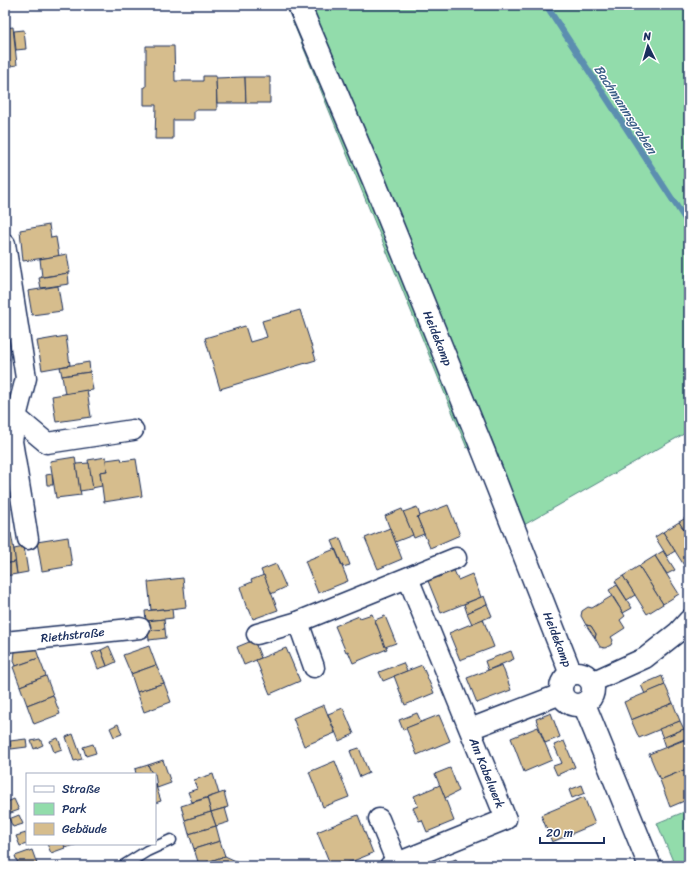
<svg xmlns="http://www.w3.org/2000/svg" width="694" height="871" font-family="Sriracha,sans-serif">
	<rect width="100%" height="100%" fill="#fff"/>
	<filter id="ink" filterUnits="userSpaceOnUse"><feTurbulence type="fractalNoise" baseFrequency=".025" numOctaves="2"/><feDisplacementMap in="SourceGraphic" scale="8" xChannelSelector="R" yChannelSelector="G"/><feConvolveMatrix kernelMatrix="1 2 1 2 8 2 1 2 1" color-interpolation-filters="sRGB"/></filter>
	<g filter="url(#ink)">
		<g fill="#92dcab" stroke="#568684">
			<polygon points="286,5 689,5 689,431 524,525 491,437 467,448"/>
			<polygon points="689,810 689,861 675,866 657,823"/>
		</g>
		<g fill="none" stroke-linecap="round" stroke-linejoin="round">
			<polyline stroke="#5b8eb0" stroke-width="6" points="546,5 689,225"/>
		</g>
		<g fill="#d6bd8d" stroke="#1b2f5e">
			<polygon points="13,27 17,65 5,67 5,28"/>
			<polygon points="24,30 26,49 16,50 14,31"/>
			<polygon points="146,46 174,46 175,81 203,81 203,76 216,76 217,110 194,110 194,120 173,120 173,139 155,139 156,105 144,105 144,87 146,87"/>
			<polygon points="245,77 246,103 217,103 216,78"/>
			<polygon points="245,77 270,77 270,103 246,103"/>
			<polygon points="49,225 51,238 56,237 59,256 23,261 20,230"/>
			<polygon points="67,254 70,273 42,277 40,259"/>
			<polygon points="68,273 69,284 41,288 39,278"/>
			<polygon points="58,286 62,311 32,315 28,291"/>
			<polygon points="300,310 316,360 220,389 205,338 245,326 250,342 267,337 262,321"/>
			<polygon points="5,333 9,360 5,361"/>
			<polygon points="66,336 70,365 42,370 37,341"/>
			<polygon points="89,362 90,372 62,376 60,367"/>
			<polygon points="90,372 93,390 65,394 62,376"/>
			<polygon points="87,390 91,417 56,422 52,396"/>
			<polygon points="75,457 81,495 56,498 50,461"/>
			<polygon points="106,457 107,471 100,472 102,486 92,488 88,460"/>
			<polygon points="121,458 122,461 136,459 142,496 104,502 100,472 107,471 106,460"/>
			<polygon points="89,463 93,489 80,491 76,464"/>
			<polygon points="52,474 53,485 47,485 46,475"/>
			<polygon points="6,489 10,514 5,515 5,490"/>
			<polygon points="448,505 460,535 430,548 417,517"/>
			<polygon points="417,507 420,516 417,517 424,534 414,538 403,512"/>
			<polygon points="402,509 413,535 395,542 385,516"/>
			<polygon points="689,516 689,538 679,522"/>
			<polygon points="679,522 689,538 689,568 687,570 663,532"/>
			<polygon points="390,528 402,559 378,569 365,538"/>
			<polygon points="663,532 675,551 667,556 655,537"/>
			<polygon points="11,533 16,562 5,564 5,534"/>
			<polygon points="68,537 72,566 42,571 37,542"/>
			<polygon points="340,538 350,565 343,567 332,541"/>
			<polygon points="24,547 28,572 17,574 14,549"/>
			<polygon points="335,549 348,581 318,593 305,561"/>
			<polygon points="663,551 675,570 667,574 655,556"/>
			<polygon points="655,556 679,594 663,604 639,566"/>
			<polygon points="15,562 17,574 5,576 5,564"/>
			<polygon points="276,564 286,587 271,594 261,570"/>
			<polygon points="639,566 663,604 647,614 623,576"/>
			<polygon points="454,570 458,580 472,574 481,597 441,613 428,581"/>
			<polygon points="264,575 278,610 253,619 249,609 247,609 240,587 252,582 251,580"/>
			<polygon points="623,576 635,595 627,600 615,581"/>
			<polygon points="183,578 186,607 163,610 163,609 151,610 148,582"/>
			<polygon points="617,585 632,608 623,613 609,590"/>
			<polygon points="484,596 487,604 467,613 464,604"/>
			<polygon points="612,596 625,616 620,620 625,628 611,637 613,640 611,645 605,648 600,647 595,638 596,634 591,626 586,625 581,616 582,611 588,607 592,608"/>
			<polygon points="487,604 492,616 472,624 467,613"/>
			<polygon points="163,609 163,610 172,609 173,618 146,621 145,611"/>
			<polygon points="372,614 387,649 353,663 348,651 346,652 335,626 359,616 360,618"/>
			<polygon points="385,616 396,643 385,647 375,620"/>
			<polygon points="164,619 165,629 148,631 147,621"/>
			<polygon points="483,619 494,647 460,660 449,633"/>
			<polygon points="586,625 591,626 596,634 595,638"/>
			<polygon points="165,629 166,638 149,640 148,631"/>
			<polygon points="254,640 261,658 244,665 237,647"/>
			<polygon points="109,646 116,662 107,666 101,650"/>
			<polygon points="149,646 156,665 131,674 123,655"/>
			<polygon points="286,648 300,681 270,694 256,660"/>
			<polygon points="36,649 39,658 16,666 14,661 15,651"/>
			<polygon points="101,650 107,666 98,669 92,653"/>
			<polygon points="511,651 514,659 488,670 485,661"/>
			<polygon points="39,658 46,676 20,686 13,667"/>
			<polygon points="403,663 407,671 383,681 379,672"/>
			<polygon points="156,665 164,683 137,692 131,674"/>
			<polygon points="422,665 434,693 405,705 394,676"/>
			<polygon points="502,665 511,690 477,703 467,678"/>
			<polygon points="46,676 53,695 27,705 20,686"/>
			<polygon points="662,676 665,685 645,694 641,685"/>
			<polygon points="164,683 171,702 144,712 137,692"/>
			<polygon points="665,685 673,703 631,720 624,702"/>
			<polygon points="53,695 60,714 34,724 27,705"/>
			<polygon points="673,703 680,721 639,738 631,720"/>
			<polygon points="324,705 335,733 304,746 293,718"/>
			<polygon points="343,708 354,734 339,741 328,714"/>
			<polygon points="417,713 421,722 403,730 399,720"/>
			<polygon points="551,713 560,737 545,743 536,719"/>
			<polygon points="439,715 450,741 417,755 406,728"/>
			<polygon points="680,721 684,729 663,738 659,729"/>
			<polygon points="118,724 122,734 114,737 110,728"/>
			<polygon points="538,727 552,760 524,772 511,738"/>
			<polygon points="684,729 687,738 665,747 662,738"/>
			<polygon points="73,734 82,759 74,761 66,737"/>
			<polygon points="58,738 62,749 54,752 50,741"/>
			<polygon points="26,739 27,747 11,749 10,741"/>
			<polygon points="40,739 43,745 34,749 31,741"/>
			<polygon points="684,740 689,751 689,768 660,780 649,754"/>
			<polygon points="564,741 575,767 557,775 553,766 562,763 554,745"/>
			<polygon points="93,744 96,753 86,756 83,747"/>
			<polygon points="359,748 369,773 360,777 350,751"/>
			<polygon points="163,760 171,783 157,788 155,774 152,774 148,765"/>
			<polygon points="335,761 349,797 323,807 309,772"/>
			<polygon points="148,765 152,774 136,774 135,769"/>
			<polygon points="450,768 459,791 445,798 435,774"/>
			<polygon points="689,768 689,799 670,807 660,780"/>
			<polygon points="213,774 219,794 192,802 188,792 197,789 194,780"/>
			<polygon points="155,783 161,801 155,803"/>
			<polygon points="440,785 454,821 427,832 422,820 419,821 413,808 418,806 414,796"/>
			<polygon points="582,785 585,793 572,798 569,790"/>
			<polygon points="224,792 228,807 211,812 207,798"/>
			<polygon points="584,797 595,824 552,842 541,815"/>
			<polygon points="207,798 211,812 185,820 181,806"/>
			<polygon points="14,799 19,810 5,815 5,803"/>
			<polygon points="225,808 229,822 216,826 211,812"/>
			<polygon points="211,812 216,826 189,834 185,820"/>
			<polygon points="19,815 23,824 13,827 9,819"/>
			<polygon points="358,815 373,853 341,866 331,866 317,832"/>
			<polygon points="216,826 220,841 194,849 189,834"/>
			<polygon points="26,833 27,844 20,846 16,836"/>
			<polygon points="220,841 225,856 199,865 194,849"/>
			<polygon points="47,844 64,844 65,848 51,853"/>
			<polygon points="64,844 78,844 65,848"/>
			<polygon points="32,850 37,864 19,866 15,856"/>
			<polygon points="225,856 238,862 236,866 199,865"/>
			<polygon points="456,859 459,866 439,866"/>
			<polygon points="350,862 351,866 341,866"/>
			<polygon points="617,863 618,866 608,866"/>
		</g>
		<g fill="none" stroke-linecap="round" stroke-linejoin="round">
			<defs>
				<polyline id="lane" points="123,866 147,851 171,840"/>
				<g id="street">
					<polyline points="5,244 26,378 16,417 12,441 28,539"/>
					<polyline points="7,412 16,417 47,443 133,430"/>
					<polyline points="298,622 314,667"/>
					<polyline points="257,634 298,622 456,558"/>
					<path id="s1" d="M5,642L140,628"/>
					<polyline points="592,682 645,658 678,632 689,620"/>
					<polyline points="470,729 561,694"/>
					<polyline points="379,819 397,863"/>
					<polyline points="390,866 506,819 408,578"/>
				</g>
				<g id="secondary">
					<path id="s2" d="M299,5L374,181L485,455L571,674"/>
					<circle cx="577" cy="689" r="16"/>
					<polyline points="584,704 650,866"/>
				</g>
			</defs>
			<use href="#lane" stroke="#1b2f5e" stroke-width="13"/>
			<use href="#street" stroke="#1b2f5e" stroke-width="23"/>
			<use href="#secondary" stroke="#1b2f5e" stroke-width="25"/>
			<use href="#lane" stroke="#fff" stroke-width="10"/>
			<use href="#street" stroke="#fff" stroke-width="20"/>
			<use href="#secondary" stroke="#fff" stroke-width="22"/>
		</g>
	</g>
	<g text-anchor="middle" stroke-width="3" stroke-linejoin="round" paint-order="stroke">
		<g font-size="12" fill="#1b2f5e" stroke="#fff">
			<text dy="4" stroke="none"><textPath href="#s2" startOffset="361">Heidekamp</textPath></text>
			<text dy="4" stroke="none"><textPath href="#s1" startOffset="68">Riethstraße</textPath></text>
			<text dy="4" stroke="none"><textPath href="#s2" startOffset="685">Heidekamp</textPath></text>
			<text transform="translate(487 773) rotate(68)" y="4">Am Kabelwerk</text>
		</g>
		<g font-size="13" font-style="italic" fill="#3b5e87" stroke="#fff">
			<text transform="translate(626 109) rotate(57)" y="5">Bachmannsgraben</text>
		</g>
	</g>
	<rect width="694" height="871" fill="none" stroke="#fff" stroke-width="20"/>
	<rect x="10" y="10" width="674" height="851" fill="none" stroke="#1b2f5e" stroke-width="1.5" filter="url(#ink)"/>
	<rect x="26" y="773" width="130" height="72" fill="#ffffff" stroke="#a4acbf"/>
	<rect x="34" y="786" width="20" height="6" fill="#ffffff" stroke="#a4acbf"/>
	<text x="62" y="793" font-size="12" fill="#1b2f5e">Straße</text>
	<rect x="34" y="803" width="20" height="12" fill="#92dcab" stroke="#a4acbf"/>
	<text x="62" y="813" font-size="12" fill="#1b2f5e">Park</text>
	<rect x="34" y="823" width="20" height="12" fill="#d6bd8d" stroke="#a4acbf"/>
	<text x="62" y="833" font-size="12" fill="#1b2f5e">Gebäude</text>
	<g transform="translate(648 46) rotate(355)" stroke="#ffffff" stroke-width="3" paint-order="stroke">
	<path d="M0-3L7 15L0 10L-7 15Z" fill="#1b2f5e"/>
	<text y="-6" font-size="11" font-weight="bold" text-anchor="middle" fill="#1b2f5e">N</text>
	</g>
	<path d="M540 837v6h64v-6" fill="none" stroke="#1b2f5e" stroke-width="2"/>
	<text x="546" y="837" font-size="12" fill="#1b2f5e" stroke="#ffffff" stroke-width="3" paint-order="stroke">20 m</text>
</svg>
